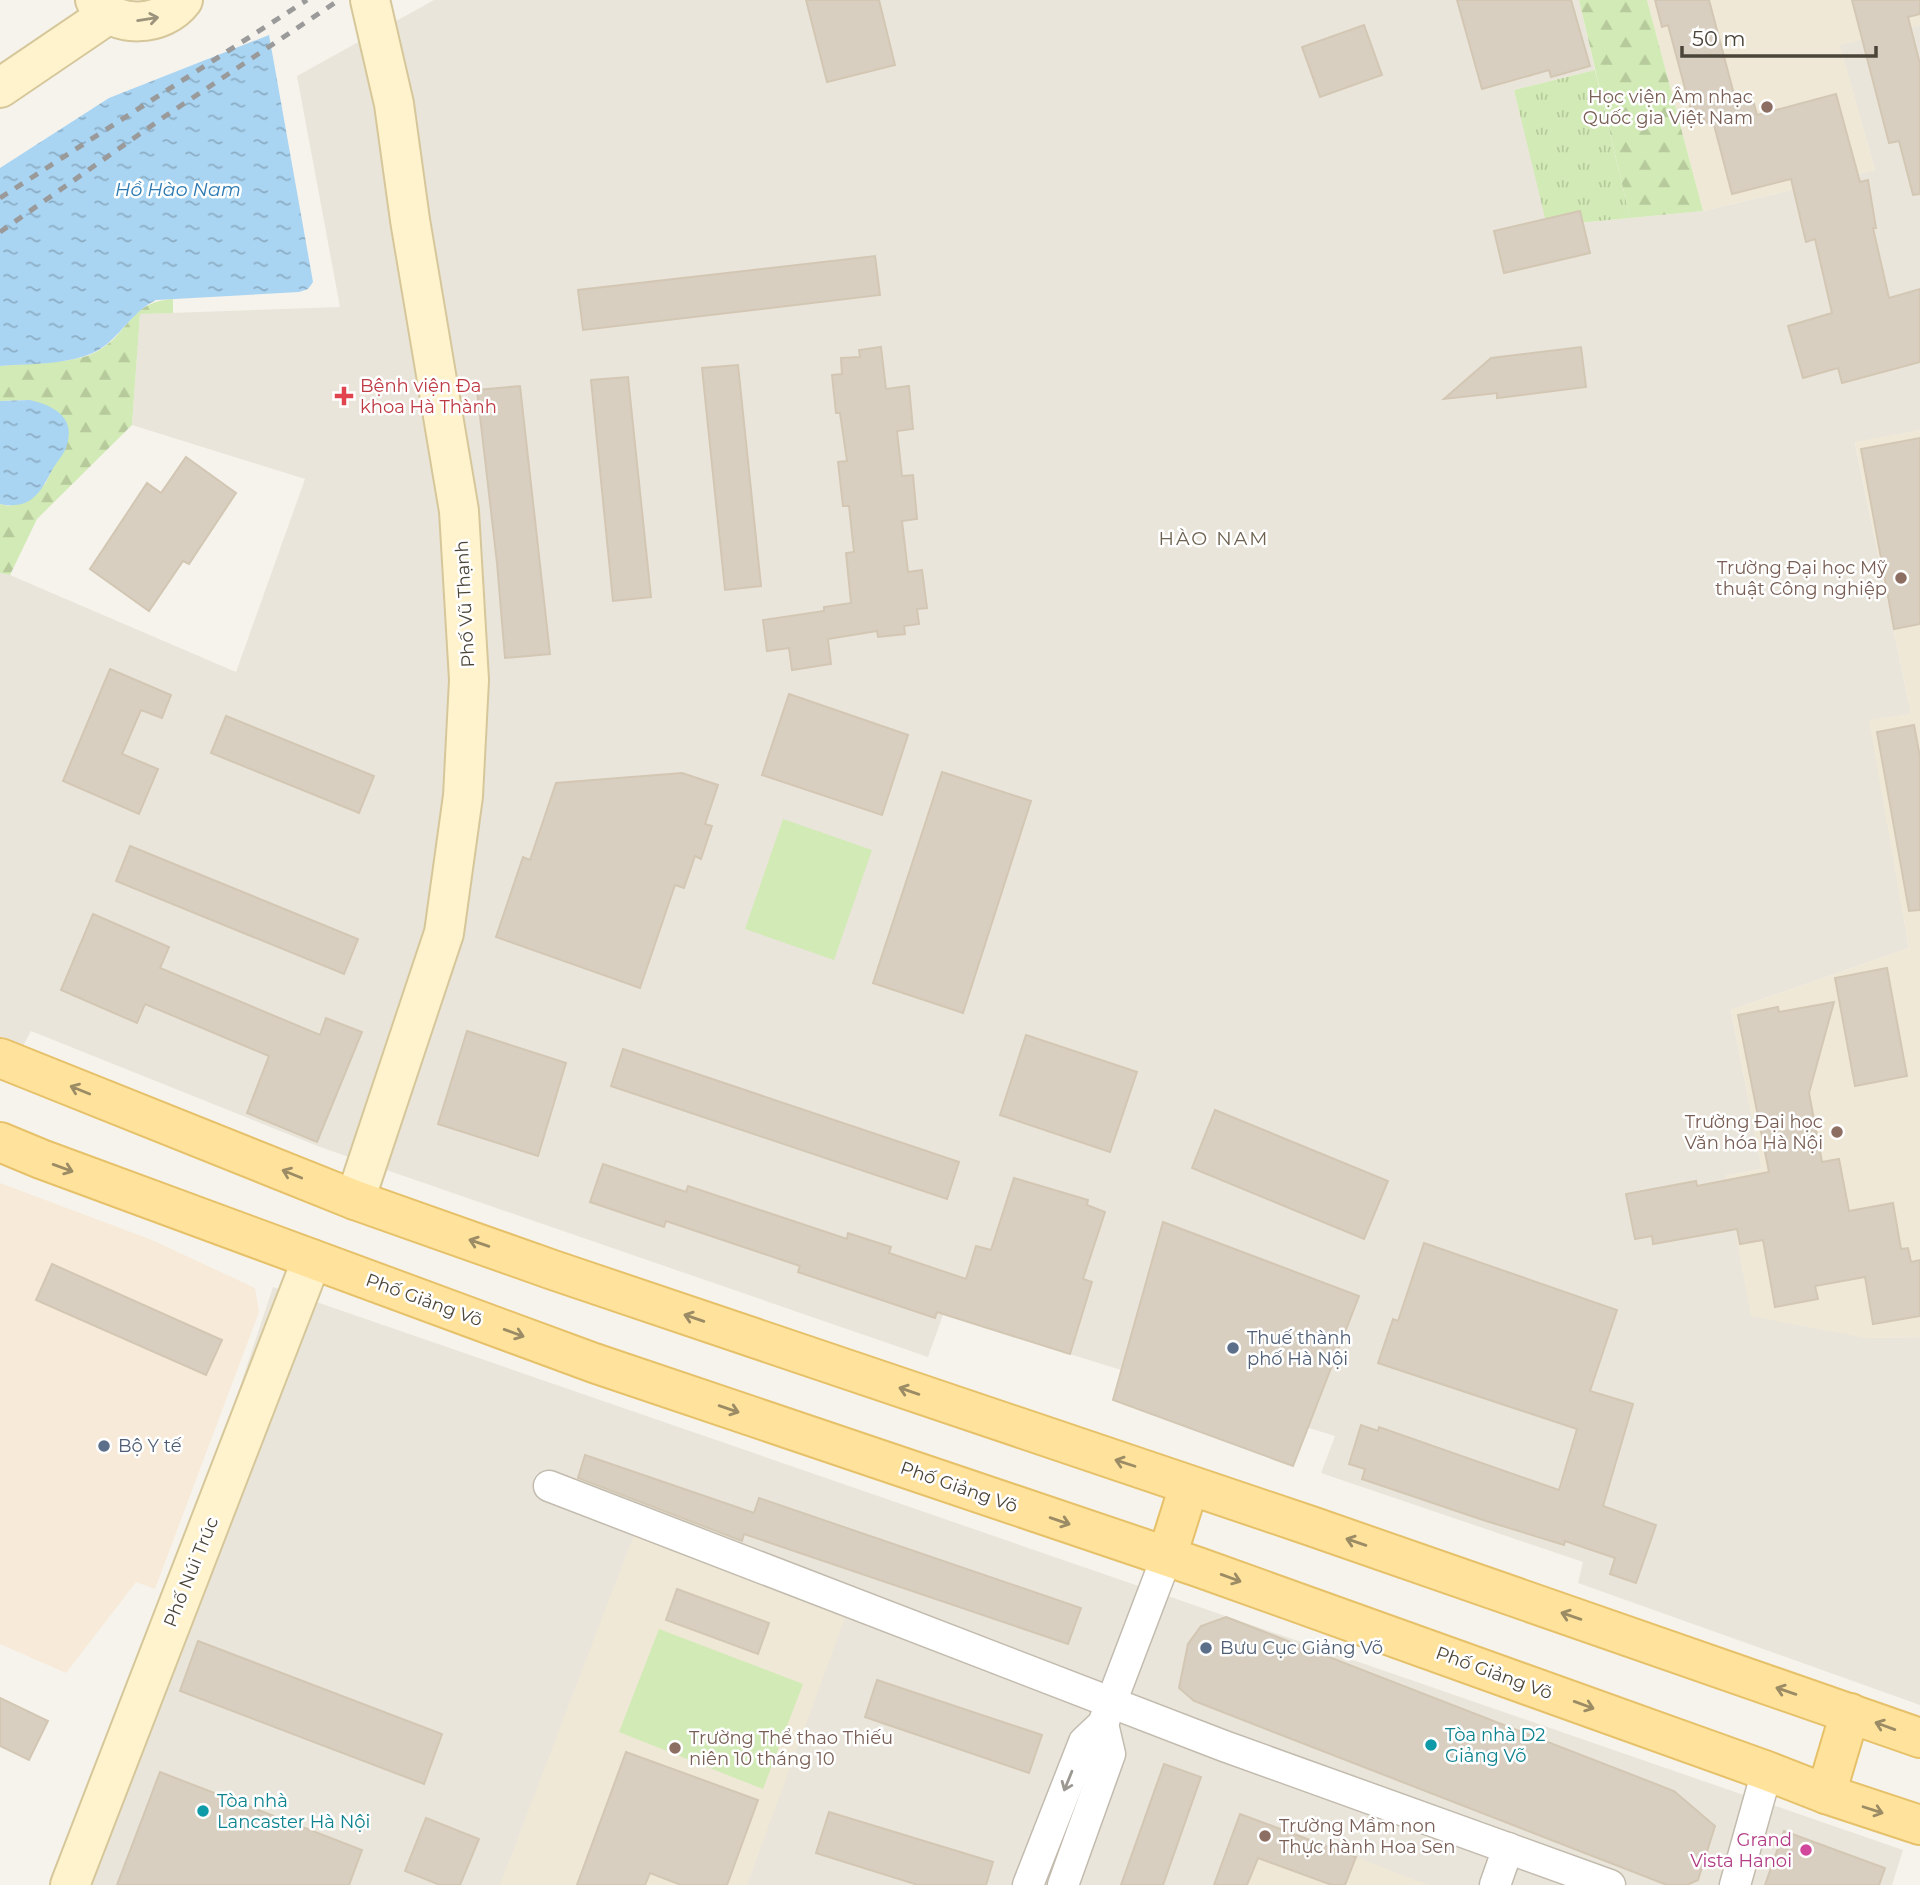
<svg xmlns="http://www.w3.org/2000/svg" width="1920" height="1885" font-family="Montserrat,sans-serif">
	<defs>
		<pattern id="grass-tufts" width="24" height="20" patternUnits="userSpaceOnUse" patternTransform="scale(1.75)"><rect width="24" height="20" fill="#d2eab5"/><path d="M3 7l-1-3M5 7V3M7 7l1-3M15 17l-1-3M17 17v-4M19 17l1-3" fill="none" stroke="#b6ca9c"/></pattern>
		<pattern id="forest-firs" width="22" height="20" patternUnits="userSpaceOnUse" patternTransform="scale(1.75)"><rect width="22" height="20" fill="#d2eab5"/><path d="M5 1l3.5 6h-7zM16 11l3.5 6h-7z" fill="#b6ca9c"/></pattern>
		<pattern id="water-ripples" width="26" height="14" patternUnits="userSpaceOnUse" patternTransform="scale(1.75)"><rect width="26" height="14" fill="#a9d4f2"/><path d="M2 4q2-2 4 0t4 0M15 11q2-2 4 0t4 0" fill="none" stroke="#8caec5"/></pattern>
	</defs>
	<rect width="100%" height="100%" fill="#f6f3ec"/>
	<g fill="#eae5da">
		<polygon points="434,0 1579,0 1595,70 1514,90 1548,226 1703,211 1875,170 1839,44 1920,25 1920,430 1855,443 1911,714 1870,721 1909,948 1731,1010 1762,1169 1725,1176 1866,1338 1920,1337 1920,1705 1578,1583 1583,1562 1321,1473 1335,1436 943,1315 928,1357 320,1147 31,1031 21,1050 0,1040 0,573 10,575 236,672 305,479 132,425 140,314 340,307 297,76"/>
		<polygon points="273,1287 1903,1850 1892,1885 75,1885"/>
	</g>
	<polygon fill="#f7ead8" points="0,1183 152,1240 255,1288 259,1312 155,1589 136,1582 66,1673 0,1644"/>
	<g fill="#efe8d6">
		<polygon points="1647,0 1920,0 1920,25 1840,45 1875,170 1703,211"/>
		<polygon points="1920,430 1920,1337 1866,1338 1751,1316 1725,1176 1762,1169 1731,1010 1909,948 1869,720 1911,714 1855,442"/>
		<polygon points="635,1532 847,1612 747,1885 500,1885"/>
		<polygon points="1240,1814 1356,1857 1428,1885 1214,1885"/>
	</g>
	<polygon fill="url(#grass-tufts)" points="1595,70 1630,218 1547,226 1514,90"/>
	<g fill="url(#forest-firs)">
		<polygon points="1579,0 1647,0 1703,211 1630,218"/>
		<path d="M173,299V313L140,314L132,425L37,519L10,575L0,573V504L9,506L45,484L52,470L30,400L0,401V366C25,363 75,364 96,352C130,334 128,302 173,299Z"/>
	</g>
	<g fill="#d2eab5">
		<polygon points="783,819 872,850 834,960 745,929"/>
		<polygon points="659,1629 803,1684 763,1789 619,1732"/>
	</g>
	<g fill="url(#water-ripples)">
		<path d="M269,35L313,282L308,289L299,292L156,300C135,310 124,330 107,344C81,366 33,363 0,366V168L109,98Z"/>
		<path d="M30,400C55,406 77,418 66,448C62,457 55,464 51,472C45,483 39,496 27,502C19,506 8,506 0,504V401Z"/>
	</g>
	<g fill="#d8cfc1" stroke="#d3c7b4" stroke-width="2">
		<polygon points="806,0 879,0 895,65 827,82"/>
		<polygon points="1457,0 1571,0 1590,66 1551,77 1549,70 1482,89"/>
		<polygon points="1655,0 1709,0 1735,98 1751,93 1757,115 1836,94 1860,182 1868,180 1876,228 1873,228 1889,298 1920,289 1920,362 1842,383 1838,368 1803,378 1788,326 1832,313 1815,239 1806,242 1791,179 1732,194 1713,121 1705,123 1703,115 1693,118 1668,25 1662,27"/>
		<polygon points="1852,0 1920,0 1920,14 1908,17 1920,64 1920,194 1913,195 1899,141 1889,143"/>
		<polygon points="1364,25 1382,75 1320,97 1302,47"/>
		<polygon points="1580,211 1590,253 1504,273 1494,231"/>
		<polygon points="875,256 880,295 583,330 578,290"/>
		<polygon points="881,347 886,389 909,386 913,429 897,431 902,476 913,475 917,519 902,521 908,572 922,570 927,608 917,609 919,624 904,626 905,634 878,637 877,631 828,639 831,664 792,670 789,648 767,651 763,620 824,611 824,607 851,603 846,553 854,552 849,506 843,506 838,462 847,461 840,413 836,413 832,375 842,374 841,358 860,357 859,350"/>
		<polygon points="1581,347 1586,387 1497,398 1497,393 1444,399 1491,358"/>
		<polygon points="738,365 761,586 725,590 702,368"/>
		<polygon points="628,377 651,597 613,601 591,380"/>
		<polygon points="520,386 550,654 505,658 497,563 477,390"/>
		<polygon points="1920,438 1920,624 1894,629 1861,449"/>
		<polygon points="186,457 236,493 189,564 183,561 149,611 90,569 147,483 161,493"/>
		<polygon points="110,669 171,695 162,718 141,710 122,754 158,769 139,814 63,781"/>
		<polygon points="789,694 908,735 882,815 762,775"/>
		<polygon points="226,716 374,776 359,813 211,753"/>
		<polygon points="1914,725 1920,757 1920,910 1909,911 1877,732"/>
		<polygon points="942,772 1031,801 963,1013 873,983"/>
		<polygon points="682,773 718,785 705,824 712,826 701,859 695,856 684,888 675,885 640,988 496,937 523,857 530,860 556,783"/>
		<polygon points="130,846 358,939 344,974 116,881"/>
		<polygon points="93,914 169,947 160,968 320,1035 326,1018 362,1032 317,1142 247,1113 269,1056 145,1004 137,1023 61,990"/>
		<polygon points="1887,968 1907,1076 1855,1086 1835,978"/>
		<polygon points="1834,1002 1809,1093 1822,1162 1839,1159 1849,1211 1893,1203 1901,1249 1908,1248 1911,1262 1920,1260 1920,1316 1873,1324 1865,1277 1815,1286 1818,1299 1775,1307 1763,1240 1740,1244 1737,1229 1653,1244 1652,1236 1635,1239 1626,1194 1696,1181 1697,1186 1769,1172 1738,1015 1778,1007 1779,1012"/>
		<polygon points="467,1031 566,1063 538,1156 438,1124"/>
		<polygon points="1026,1035 1137,1072 1110,1152 1000,1115"/>
		<polygon points="623,1049 959,1162 947,1199 611,1086"/>
		<polygon points="1215,1110 1388,1181 1364,1239 1192,1168"/>
		<polygon points="603,1164 686,1192 688,1186 847,1239 848,1233 891,1247 889,1253 966,1279 976,1246 991,1250 1014,1178 1088,1200 1087,1205 1105,1212 1083,1279 1092,1282 1070,1354 937,1312 935,1318 798,1272 800,1266 666,1221 664,1227 590,1202"/>
		<polygon points="1163,1222 1359,1296 1293,1466 1113,1400"/>
		<polygon points="1424,1243 1617,1310 1590,1391 1633,1404 1603,1506 1656,1525 1636,1583 1610,1574 1615,1558 1565,1541 1564,1545 1486,1521 1362,1479 1365,1469 1349,1464 1361,1425 1378,1431 1379,1427 1559,1490 1577,1429 1378,1363 1393,1319 1398,1321"/>
		<polygon points="52,1264 222,1340 206,1375 36,1300"/>
		<polygon points="585,1455 754,1513 759,1498 1081,1608 1068,1644 744,1534 742,1541 578,1478"/>
		<polygon points="677,1589 769,1623 758,1654 666,1620"/>
		<polygon points="1226,1617 1674,1791 1715,1826 1698,1880 1687,1885 1667,1885 1194,1701 1179,1688 1188,1644 1201,1626"/>
		<polygon points="198,1641 442,1734 424,1784 180,1691"/>
		<polygon points="877,1680 1042,1735 1029,1773 865,1717"/>
		<polygon points="0,1698 48,1721 29,1760 0,1746"/>
		<polygon points="626,1752 758,1800 727,1885 681,1885 650,1873 645,1885 577,1885"/>
		<polygon points="1164,1764 1201,1777 1163,1885 1121,1885"/>
		<polygon points="160,1772 362,1850 349,1885 117,1885"/>
		<polygon points="829,1812 993,1862 986,1885 918,1885 816,1853"/>
		<polygon points="1240,1814 1356,1857 1345,1885 1332,1885 1258,1858 1247,1885 1214,1885"/>
		<polygon points="426,1818 479,1839 460,1885 440,1885 405,1871"/>
		<polygon points="1784,1831 1885,1868 1879,1885 1765,1885"/>
	</g>
	<g fill="none" stroke-linecap="round" stroke-linejoin="round">
		<defs>
			<g id="street">
				<polyline points="549,1486 1224,1746 1610,1885"/>
				<polyline points="1028,1885 1084,1742 1103,1724 1167,1556"/>
				<polyline points="1063,1885 1110,1754 1103,1724"/>
				<polyline points="1495,1885 1508,1848"/>
				<polyline points="1735,1885 1767,1771"/>
			</g>
			<g id="secondary">
				<path d="M95,0C114,30 163,27 183,0"/>
				<polyline points="0,88 109,14"/>
				<polyline points="355,1200 444,933 463,796 469,680 459,511 410,220 394,104 370,0"/>
				<polyline points="70,1885 312,1259"/>
			</g>
			<g id="primary">
				<polyline points="0,1058 355,1200 553,1270 1311,1526 1920,1738"/>
				<polyline points="0,1142 41,1159 594,1363 1198,1567 1767,1771 1826,1794 1920,1825"/>
				<polyline points="1167,1556 1189,1486"/>
				<polyline points="1826,1794 1850,1713"/>
			</g>
		</defs>
		<use href="#street" stroke="#c2bbae" stroke-width="33"/>
		<use href="#secondary" stroke="#d6c79b" stroke-width="42"/>
		<use href="#primary" stroke="#e6c16a" stroke-width="42"/>
		<use href="#street" stroke="#fff" stroke-width="30"/>
		<use href="#secondary" stroke="#fff3cd" stroke-width="38"/>
		<use href="#primary" stroke="#ffe39c" stroke-width="38"/>
		<g stroke="#9a9a9a" stroke-width="5" stroke-dasharray="9 9" stroke-linecap="butt">
			<polyline points="0,198 307,0"/>
			<polyline points="0,232 164,117 339,0"/>
		</g>
	</g>
	<defs><path id="oneway-shaft" d="M-6 0H5M1.5-3L5.5 0L1.5 3" fill="none" stroke-width="1.6" stroke-linecap="round" stroke-linejoin="round" transform="scale(1.75)"/></defs>
	<use stroke="#9c937c" href="#oneway-shaft" transform="translate(148 19) rotate(-9)"/>
	<g stroke="#9c8c66">
		<use href="#oneway-shaft" transform="translate(80 1090) rotate(-158)"/>
		<use href="#oneway-shaft" transform="translate(63 1168) rotate(20)"/>
		<use href="#oneway-shaft" transform="translate(292 1174) rotate(-158)"/>
		<use href="#oneway-shaft" transform="translate(479 1243) rotate(-161)"/>
		<use href="#oneway-shaft" transform="translate(694 1318) rotate(-161)"/>
		<use href="#oneway-shaft" transform="translate(514 1333) rotate(20)"/>
		<use href="#oneway-shaft" transform="translate(909 1391) rotate(-161)"/>
		<use href="#oneway-shaft" transform="translate(729 1409) rotate(19)"/>
		<use href="#oneway-shaft" transform="translate(1125 1463) rotate(-162)"/>
		<use href="#oneway-shaft" transform="translate(1060 1521) rotate(19)"/>
		<use href="#oneway-shaft" transform="translate(1356 1542) rotate(-161)"/>
		<use href="#oneway-shaft" transform="translate(1231 1578) rotate(20)"/>
		<use href="#oneway-shaft" transform="translate(1571 1616) rotate(-161)"/>
		<use href="#oneway-shaft" transform="translate(1786 1691) rotate(-161)"/>
		<use href="#oneway-shaft" transform="translate(1584 1705) rotate(20)"/>
		<use href="#oneway-shaft" transform="translate(1885 1726) rotate(-160)"/>
		<use href="#oneway-shaft" transform="translate(1873 1810) rotate(18)"/>
	</g>
	<use stroke="#9c9892" href="#oneway-shaft" transform="translate(1068 1781) rotate(112)"/>
	<g fill="#8d6e63" stroke="#fff" stroke-width="2.5">
		<circle cx="1767" cy="107" r="7"/>
		<circle cx="1901" cy="578" r="7"/>
		<circle cx="1837" cy="1132" r="7"/>
		<circle cx="675" cy="1748" r="7"/>
		<circle cx="1265" cy="1836" r="7"/>
	</g>
	<path fill="#e0444e" stroke="#fff" stroke-width="2.5" d="M340.5 385.5h7v7h7v7h-7v7h-7v-7h-7v-7h7z"/>
	<g fill="#5c6f8a" stroke="#fff" stroke-width="2.5">
		<circle cx="1233" cy="1348" r="7"/>
		<circle cx="104" cy="1446" r="7"/>
		<circle cx="1206" cy="1648" r="7"/>
	</g>
	<g fill="#0f9aa8" stroke="#fff" stroke-width="2.5">
		<circle cx="1431" cy="1745" r="7"/>
		<circle cx="203" cy="1811" r="7"/>
	</g>
	<circle fill="#d1479c" stroke="#fff" stroke-width="2.5" cx="1806" cy="1850" r="7"/>
	<g text-anchor="middle" stroke-width="5" stroke-linejoin="round" paint-order="stroke">
		<g font-size="18" fill="#785e54" stroke="#fff" text-anchor="end">
			<text x="1753" y="103">Học viện Âm nhạc<tspan x="1753" dy="21">Quốc gia Việt Nam</tspan></text>
			<text x="1887" y="574">Trường Đại học Mỹ<tspan x="1887" dy="21">thuật Công nghiệp</tspan></text>
			<text x="1823" y="1128">Trường Đại học<tspan x="1823" dy="21">Văn hóa Hà Nội</tspan></text>
			<text x="689" y="1744" text-anchor="start">Trường Thể thao Thiếu<tspan x="689" dy="21">niên 10 tháng 10</tspan></text>
			<text x="1279" y="1832" text-anchor="start">Trường Mầm non<tspan x="1279" dy="21">Thực hành Hoa Sen</tspan></text>
		</g>
		<g font-size="18" fill="#be3a42" stroke="#fff" text-anchor="start">
			<text x="360" y="392">Bệnh viện Đa<tspan x="360" dy="21">khoa Hà Thành</tspan></text>
		</g>
		<g font-size="18" fill="#4b4439" stroke="#fff">
			<text transform="translate(465 604) rotate(-93)" y="6">Phố Vũ Thạnh</text>
			<text transform="translate(424 1300) rotate(20)" y="6">Phố Giảng Võ</text>
			<text transform="translate(959 1487) rotate(19)" y="6">Phố Giảng Võ</text>
			<text transform="translate(191 1572) rotate(-68)" y="6">Phố Núi Trúc</text>
			<text transform="translate(1494 1673) rotate(20)" y="6">Phố Giảng Võ</text>
		</g>
		<g font-size="18" fill="#4e5e75" stroke="#fff" text-anchor="start">
			<text x="1247" y="1344">Thuế thành<tspan x="1247" dy="21">phố Hà Nội</tspan></text>
			<text x="118" y="1452">Bộ Y tế</text>
			<text x="1220" y="1654">Bưu Cục Giảng Võ</text>
		</g>
		<g font-size="18" fill="#0d838f" stroke="#fff" text-anchor="start">
			<text x="1445" y="1741">Tòa nhà D2<tspan x="1445" dy="21">Giảng Võ</tspan></text>
			<text x="217" y="1807">Tòa nhà<tspan x="217" dy="21">Lancaster Hà Nội</tspan></text>
		</g>
		<g font-size="18" fill="#b23c85" stroke="#fff" text-anchor="end">
			<text x="1792" y="1846">Grand<tspan x="1792" dy="21">Vista Hanoi</tspan></text>
		</g>
		<g font-size="19" font-style="italic" fill="#2e7ab2" stroke="#fff">
			<text x="178" y="196">Hồ Hào Nam</text>
		</g>
		<g font-size="19" letter-spacing="2" fill="#6e6250" stroke="#fff">
			<text x="1214" y="545">HÀO NAM</text>
		</g>
	</g>
	<path d="M1682 46v10h194v-10" fill="none" stroke="#4b4439" stroke-width="3.5"/>
	<text x="1692" y="46" font-size="21" fill="#4b4439" stroke="#ffffff" stroke-width="5" paint-order="stroke">50 m</text>
</svg>
